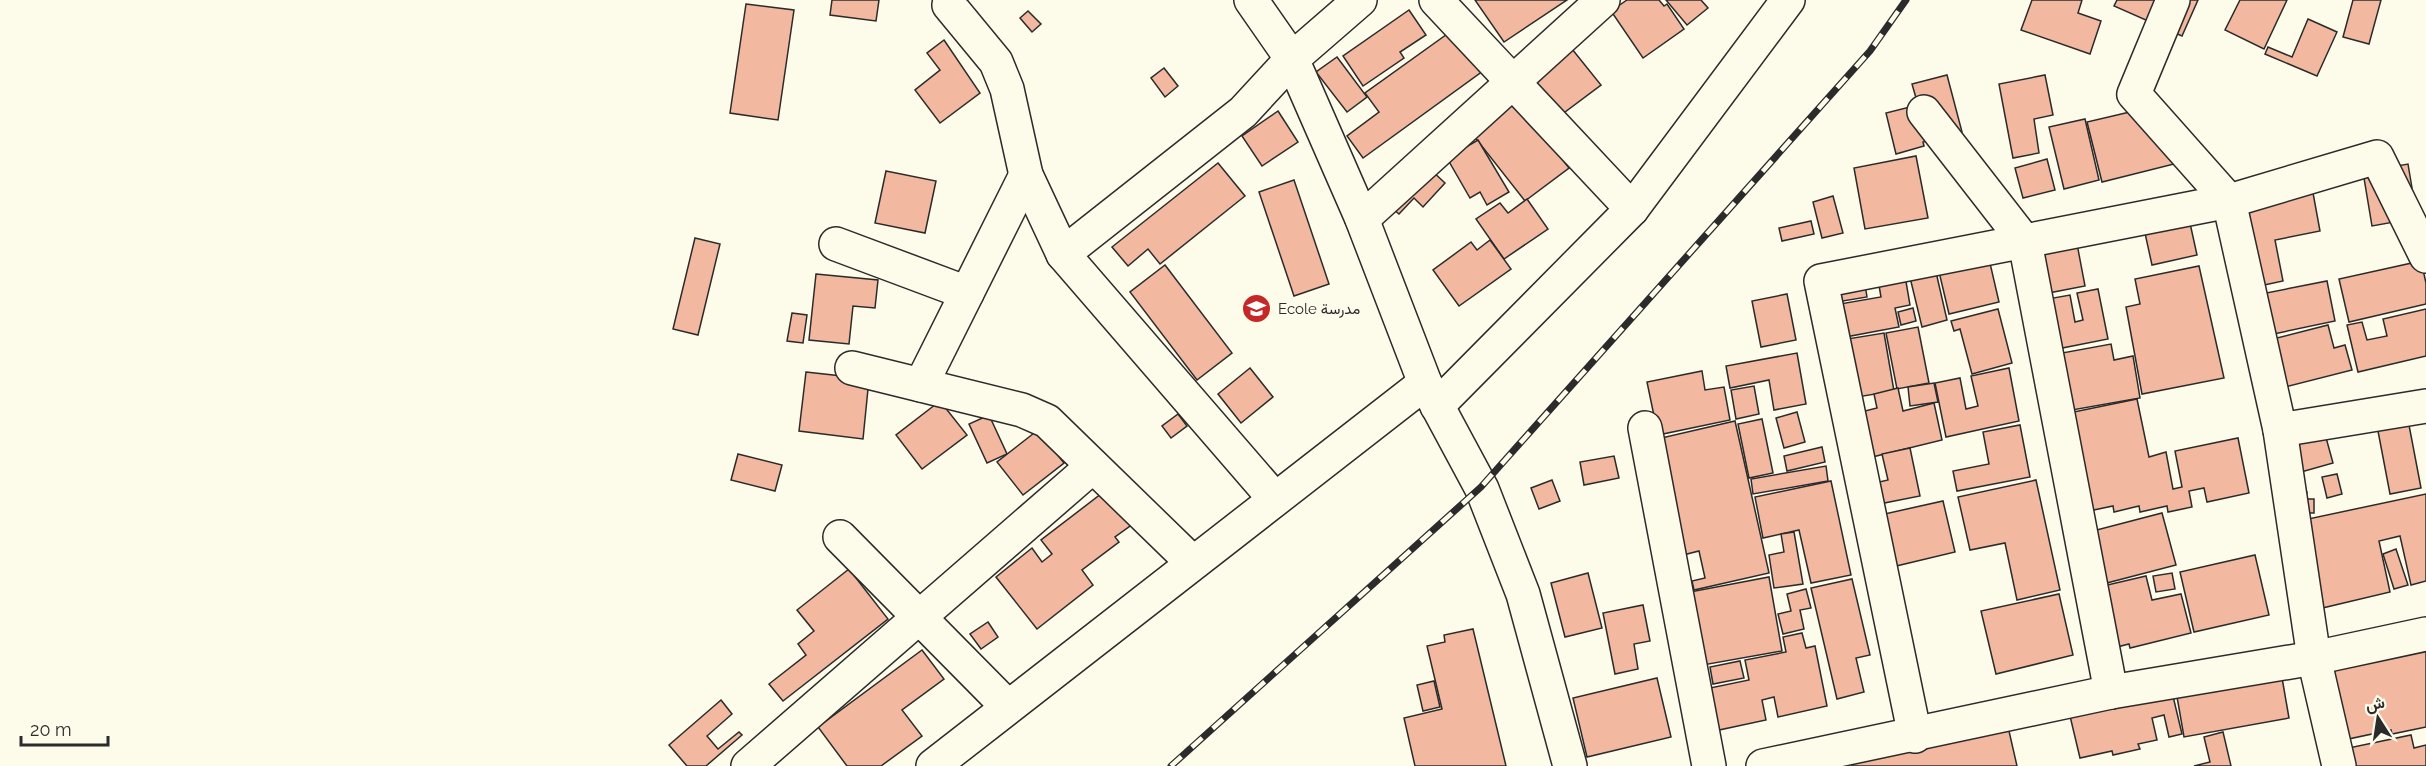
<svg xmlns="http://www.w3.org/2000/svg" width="2426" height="766" font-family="Raleway,Vazirmatn,sans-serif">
	<rect width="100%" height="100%" fill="#fdfbea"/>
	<g fill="#f2b8a0" stroke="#2b2b2b" stroke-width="1.5">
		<polygon points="832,0 879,0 876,21 830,15"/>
		<polygon points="1475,0 1567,0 1504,42"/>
		<polygon points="1627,0 1659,0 1664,6 1667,4 1684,29 1643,58 1611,11"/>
		<polygon points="1666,0 1701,0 1708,8 1687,25"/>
		<polygon points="2032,0 2082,0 2078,13 2101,21 2090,54 2021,30"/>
		<polygon points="2117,0 2198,0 2182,36 2114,6"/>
		<polygon points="2240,0 2287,0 2264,49 2225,30"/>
		<polygon points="2353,0 2381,0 2369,44 2343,37"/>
		<polygon points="746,4 794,10 778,120 730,113"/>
		<polygon points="1409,10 1426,35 1400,52 1404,58 1363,86 1343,56"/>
		<polygon points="1028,11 1041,24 1032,32 1020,18"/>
		<polygon points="2308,19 2337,32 2317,76 2265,54 2268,47 2292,57"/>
		<polygon points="1457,27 1487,68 1363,158 1347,136 1379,112 1365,93"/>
		<polygon points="944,40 980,93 940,123 915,90 940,70 927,53"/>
		<polygon points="1572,49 1601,85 1553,121 1525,85"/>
		<polygon points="1337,57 1367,97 1347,112 1316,72"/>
		<polygon points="1164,68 1178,86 1165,97 1151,78"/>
		<polygon points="1947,75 1962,132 1923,142 1924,146 1896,154 1886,113 1918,105 1912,84"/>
		<polygon points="2045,75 2053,115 2034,119 2039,153 2013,158 1999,84"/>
		<polygon points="1510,92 1569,168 1525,201 1466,126"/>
		<polygon points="2164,104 2178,163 2102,182 2087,122"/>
		<polygon points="1278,111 1298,142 1262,166 1242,136"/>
		<polygon points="2085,119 2099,180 2064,189 2049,127"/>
		<polygon points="1478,140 1509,192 1487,205 1480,192 1470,198 1447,158"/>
		<polygon points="1916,156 1928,218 1865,229 1854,168"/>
		<polygon points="2047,159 2055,190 2023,198 2015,168"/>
		<polygon points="1218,163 1245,196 1160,264 1148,249 1128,266 1112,247"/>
		<polygon points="2408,164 2417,218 2372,226 2363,172"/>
		<polygon points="1430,169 1445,183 1423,207 1414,198 1399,214 1393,209"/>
		<polygon points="886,171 936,181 925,233 875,223"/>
		<polygon points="1294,180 1329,284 1294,296 1259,192"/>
		<polygon points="2311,182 2320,231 2275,240 2283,281 2250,288 2233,197"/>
		<polygon points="1833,196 1843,233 1822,238 1813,202"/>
		<polygon points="1527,199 1548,229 1504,259 1476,219 1500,203 1508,213"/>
		<polygon points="2186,205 2197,255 2152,265 2141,215"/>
		<polygon points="1811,221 1814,234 1782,241 1779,228"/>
		<polygon points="2074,228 2085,286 2038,295 2027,237"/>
		<polygon points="695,238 720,244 698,335 673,329"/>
		<polygon points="1490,240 1511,269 1459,306 1433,270 1471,242 1477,250"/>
		<polygon points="1986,246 1999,302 1949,314 1936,259"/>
		<polygon points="1933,259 1947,320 1922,327 1907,265"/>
		<polygon points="2421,261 2426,283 2426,304 2349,322 2339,279"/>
		<polygon points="1165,265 1232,353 1197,380 1130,292"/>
		<polygon points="2199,266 2224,378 2142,394 2126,307 2140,304 2135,279"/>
		<polygon points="1904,270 1910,305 1895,308 1899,327 1840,338 1834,305 1881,297 1877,274"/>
		<polygon points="816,274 878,280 875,308 853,306 849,344 809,340"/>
		<polygon points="1864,279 1867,297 1837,302 1833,284"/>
		<polygon points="2327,281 2335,321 2259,337 2251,296"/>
		<polygon points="2098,289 2108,339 2052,350 2042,300 2070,295 2075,322 2083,320 2077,293"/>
		<polygon points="1787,294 1796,340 1761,347 1752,301"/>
		<polygon points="1913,308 1916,321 1901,325 1898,312"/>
		<polygon points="1998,309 2012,363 1972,374 1960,329 1954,331 1951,321"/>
		<polygon points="2426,309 2426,356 2358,372 2347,325 2362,322 2367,340 2387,336 2383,319"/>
		<polygon points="792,313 807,315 803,343 787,341"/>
		<polygon points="2328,325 2334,348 2345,345 2352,370 2273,390 2261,342"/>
		<polygon points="1918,327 1929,383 1897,389 1886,333"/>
		<polygon points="1884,333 1894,391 1851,398 1841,340"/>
		<polygon points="2111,344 2114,360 2133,356 2140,398 2061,412 2051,355"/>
		<polygon points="1797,353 1806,404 1774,410 1769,380 1730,388 1726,366"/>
		<polygon points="1250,368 1273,397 1241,423 1218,394"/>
		<polygon points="2009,368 2019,421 1946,437 1935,383 1960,378 1966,409 1978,406 1971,376"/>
		<polygon points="1702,371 1705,390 1724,387 1730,420 1658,435 1647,382"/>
		<polygon points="806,372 869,379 863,439 799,431"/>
		<polygon points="1934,383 1938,402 1910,406 1908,387"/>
		<polygon points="1754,386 1759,414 1736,419 1731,390"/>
		<polygon points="1898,388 1903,411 1934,403 1942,440 1864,459 1853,414 1877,408 1874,394"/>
		<polygon points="2137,399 2149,457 2166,452 2173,489 2182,487 2175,451 2238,438 2249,493 2207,502 2204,488 2189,491 2192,507 2168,512 2167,506 2140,512 2139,506 2114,512 2113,506 2084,512 2064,414"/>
		<polygon points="940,401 967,435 922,469 896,435"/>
		<polygon points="2405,404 2421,488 2390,494 2374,410"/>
		<polygon points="1797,412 1805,442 1784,448 1776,418"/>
		<polygon points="1178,414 1187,426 1171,438 1162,426"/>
		<polygon points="989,415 1007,454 987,463 969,424"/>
		<polygon points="1762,419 1773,473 1749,478 1738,424"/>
		<polygon points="1735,421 1769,573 1694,590 1692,581 1705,578 1699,551 1683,555 1657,439"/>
		<polygon points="2322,423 2333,463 2301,472 2307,493 2291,497 2274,435"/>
		<polygon points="2020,425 2030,477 1957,491 1953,471 1989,464 1983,432"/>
		<polygon points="1038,430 1064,463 1023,495 997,462"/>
		<polygon points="1822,447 1825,462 1787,471 1784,456"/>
		<polygon points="1910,448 1920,496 1879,504 1875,483 1888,480 1882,454"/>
		<polygon points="738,454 782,465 775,491 731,480"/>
		<polygon points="1614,456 1619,478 1584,485 1580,462"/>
		<polygon points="1826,466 1828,481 1753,494 1751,479"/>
		<polygon points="2337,474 2342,494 2327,498 2322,477"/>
		<polygon points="1552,480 1560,501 1539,509 1531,488"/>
		<polygon points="2036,480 2060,590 2017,600 2005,543 1970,550 1958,497"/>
		<polygon points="1831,481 1851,575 1811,583 1799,530 1763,538 1755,497"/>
		<polygon points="1110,487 1137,521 1115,537 1119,542 1082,570 1093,585 1037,629 996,577 1032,548 1042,562 1052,554 1041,540"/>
		<polygon points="2426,494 2426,581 2411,585 2400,536 2379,541 2390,592 2314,610 2294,522"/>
		<rect x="2293" y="499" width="21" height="14"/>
		<polygon points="1943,501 1955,552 1892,567 1880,515"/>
		<polygon points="2162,513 2176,565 2099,585 2085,533"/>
		<polygon points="1794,532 1803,584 1774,588 1769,555 1784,552 1781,534"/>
		<polygon points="2396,549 2408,585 2394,589 2383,554"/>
		<polygon points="2255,555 2269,615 2194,632 2180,572"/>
		<polygon points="849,569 888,619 783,701 769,684 806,655 798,644 814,631 797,610"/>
		<polygon points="1588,573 1602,628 1565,637 1551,583"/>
		<polygon points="2172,573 2175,589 2156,592 2153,576"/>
		<polygon points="2146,576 2152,600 2181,594 2191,633 2130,648 2129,644 2117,647 2103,586"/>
		<polygon points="1769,577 1782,651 1703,665 1690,592"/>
		<polygon points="1852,579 1870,655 1856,658 1864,692 1837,699 1811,588"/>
		<polygon points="1806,589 1811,608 1800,610 1804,629 1783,634 1778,614 1791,611 1787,594"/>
		<polygon points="2059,594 2073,655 1996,674 1981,611"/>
		<polygon points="1643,605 1650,641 1634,644 1638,669 1615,674 1603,613"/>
		<polygon points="988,622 998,637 981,649 970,634"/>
		<polygon points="1473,629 1506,766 1415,766 1404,718 1442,709 1427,646 1445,642 1444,635"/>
		<polygon points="1802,633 1806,648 1815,646 1827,706 1778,717 1774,697 1762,700 1766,720 1719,730 1710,688 1749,680 1745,660 1786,652 1783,637"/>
		<polygon points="2426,643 2426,727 2392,734 2391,730 2339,741 2322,665"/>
		<polygon points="922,650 944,679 902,710 922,736 881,766 847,766 818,727"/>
		<polygon points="1740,661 1744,678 1713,684 1710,667"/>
		<polygon points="2281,672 2289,718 2184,737 2176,691"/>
		<polygon points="1657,678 1671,737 1587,757 1573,698"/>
		<polygon points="1434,681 1440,707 1423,711 1417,685"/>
		<polygon points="2172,692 2182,734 2169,737 2164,715 2152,718 2157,740 2138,744 2140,749 2113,755 2112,751 2080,758 2070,716"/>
		<polygon points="721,700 732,714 707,736 718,749 739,732 742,735 706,766 687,766 669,745"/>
		<polygon points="2009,731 2017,766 1852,766 1850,756"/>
		<polygon points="2223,732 2231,766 2194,766 2210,762 2204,737"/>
		<polygon points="2411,735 2414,748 2426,745 2426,766 2343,766 2339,750"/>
	</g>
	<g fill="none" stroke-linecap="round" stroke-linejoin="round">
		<defs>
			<g id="minor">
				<polyline points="950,0 949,5 996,62 1007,89 1026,175 1063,254 1274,498"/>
				<polyline points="1251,0 1292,59 1362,219 1425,383 1482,489 1523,594 1570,766"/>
				<polyline points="1436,0 1632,209"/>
				<polyline points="2173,0 2134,94 2229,201 2280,430 2314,658 2339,766"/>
				<polyline points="1924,112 2025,242 2111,692"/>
				<polyline points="1362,219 1603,0"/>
				<polyline points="836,244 967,293"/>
				<polyline points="1063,254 1243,112 1292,59 1360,0"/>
				<polyline points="852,368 1022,410 1047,421 1192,562"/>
				<polyline points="921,385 1026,175"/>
				<polyline points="1437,406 1632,209 1788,0"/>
				<polyline points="1645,428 1709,766"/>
				<polyline points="2280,430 2426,406"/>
				<polyline points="840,537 1008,707"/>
				<polyline points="1915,736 1821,281 2229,201 2377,157 2426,256"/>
				<polyline points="748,766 1093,466"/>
				<polyline points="933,766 1425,383"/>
				<polyline points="1763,766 2111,692 2314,658 2426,634"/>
			</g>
		</defs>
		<use href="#minor" stroke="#2b2b2b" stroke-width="36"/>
		<use href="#minor" stroke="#fdfbea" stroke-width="33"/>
		<defs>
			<polyline id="rail" points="1171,766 1481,487 1870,51 1906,0"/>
		</defs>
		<use href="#rail" stroke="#2b2b2b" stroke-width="7"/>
		<use href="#rail" stroke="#fdfbea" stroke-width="4.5" stroke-dasharray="14" stroke-linecap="butt"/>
	</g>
	<defs>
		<symbol id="school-disc" viewBox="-11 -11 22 22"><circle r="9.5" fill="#c62828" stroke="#fdfbea"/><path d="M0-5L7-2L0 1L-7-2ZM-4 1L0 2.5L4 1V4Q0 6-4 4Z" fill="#fff"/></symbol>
	</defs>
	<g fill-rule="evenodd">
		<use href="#school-disc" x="1240" y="292" width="33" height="33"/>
	</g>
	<g text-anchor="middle" stroke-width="4.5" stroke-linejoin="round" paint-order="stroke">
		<g font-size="15" fill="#2b2b2b" stroke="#fdfbea" text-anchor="start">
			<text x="1278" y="314">Ecole مدرسة</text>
		</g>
	</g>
	<g transform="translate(2378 718) rotate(348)" stroke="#fdfbea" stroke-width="4.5" paint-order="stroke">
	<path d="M0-4.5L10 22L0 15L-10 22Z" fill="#2b2b2b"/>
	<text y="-9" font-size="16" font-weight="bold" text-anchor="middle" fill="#2b2b2b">ش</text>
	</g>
	<path d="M21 736v9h87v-9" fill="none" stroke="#2b2b2b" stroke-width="3"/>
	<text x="30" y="736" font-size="18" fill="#2b2b2b" stroke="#fdfbea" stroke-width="4.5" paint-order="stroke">20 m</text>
</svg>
